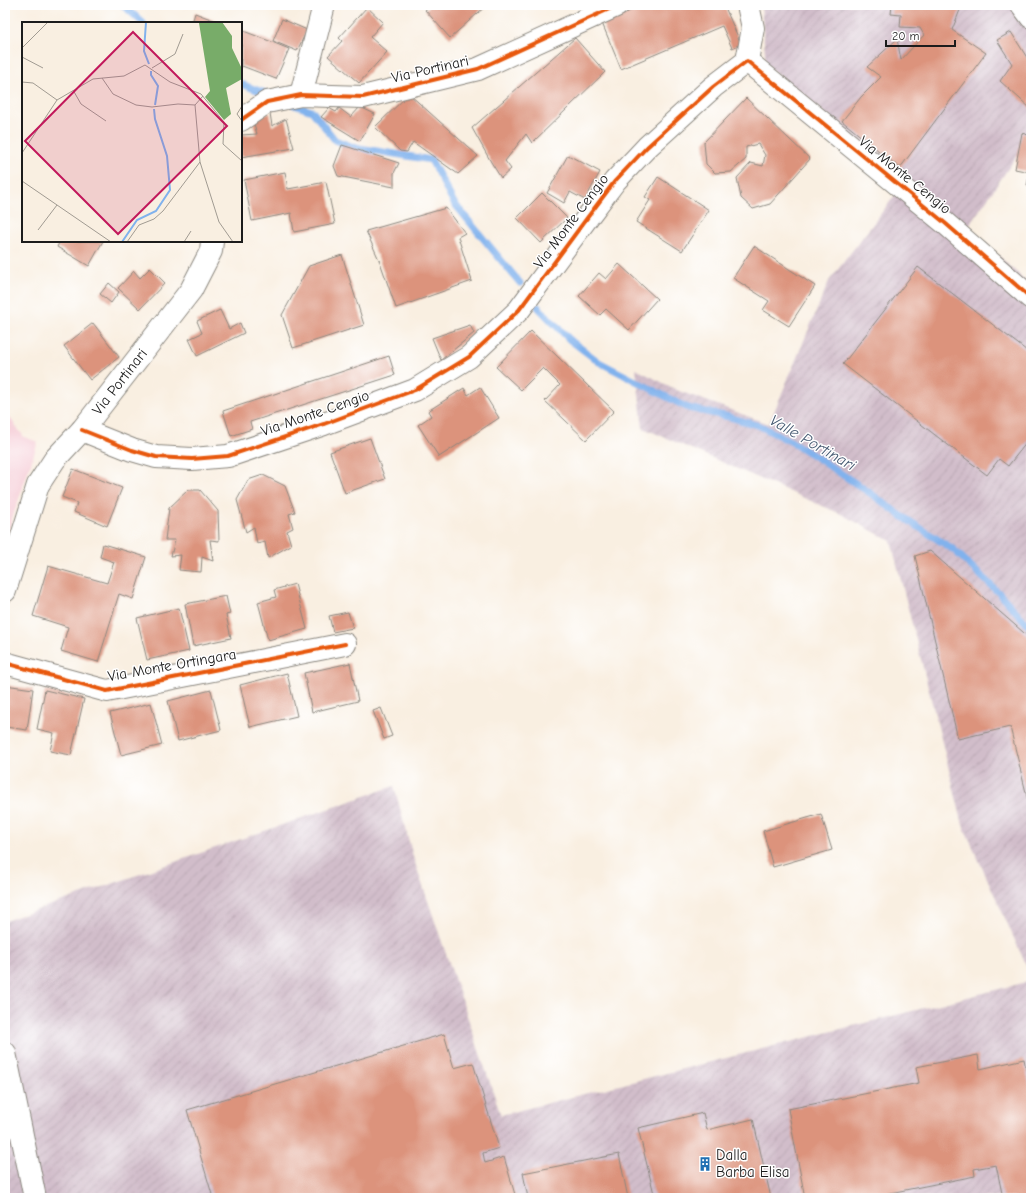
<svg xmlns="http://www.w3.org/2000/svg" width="1036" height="1203" font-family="'Comic Neue',sans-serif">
	<defs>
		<pattern id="industrial-furrows" width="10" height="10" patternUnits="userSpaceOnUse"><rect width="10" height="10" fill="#d1bdca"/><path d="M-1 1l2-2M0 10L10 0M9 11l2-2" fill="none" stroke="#b3a2ad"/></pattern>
	</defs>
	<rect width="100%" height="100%" fill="#fff"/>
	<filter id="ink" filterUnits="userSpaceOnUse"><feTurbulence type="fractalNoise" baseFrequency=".025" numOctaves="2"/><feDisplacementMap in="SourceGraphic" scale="8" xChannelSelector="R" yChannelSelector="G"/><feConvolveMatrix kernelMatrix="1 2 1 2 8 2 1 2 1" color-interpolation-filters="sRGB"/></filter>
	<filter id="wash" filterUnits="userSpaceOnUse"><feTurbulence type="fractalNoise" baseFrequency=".012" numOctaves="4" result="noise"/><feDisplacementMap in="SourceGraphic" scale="16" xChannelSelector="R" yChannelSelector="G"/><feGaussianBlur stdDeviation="0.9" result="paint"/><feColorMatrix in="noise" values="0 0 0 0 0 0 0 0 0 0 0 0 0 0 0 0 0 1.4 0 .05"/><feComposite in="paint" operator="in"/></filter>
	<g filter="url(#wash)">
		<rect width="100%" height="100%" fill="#f9efe1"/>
		<polygon fill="#f6cfd8" points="5,414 7,414 24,437 38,442 5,540"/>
		<g fill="url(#industrial-furrows)">
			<polygon points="761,5 1014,5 1031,20 1031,135 968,227 1031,286 1031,976 963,825 891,541 841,514 643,428 636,369 679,391 769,424 829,281 906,181 766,65"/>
			<polygon points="394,786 414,860 501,1115 1031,981 1031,1198 5,1198 5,921"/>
		</g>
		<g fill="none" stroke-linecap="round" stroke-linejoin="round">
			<g stroke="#81b2ed" stroke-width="7">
				<polyline points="123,5 143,23"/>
				<polyline points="241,84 265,93"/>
				<polyline points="294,105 312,111 335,140 353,147 431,160 454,203 520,283"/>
				<polyline points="538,307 570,340 599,362 688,408 729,417 760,426 792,442 822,461 873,495 900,515 954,550 999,593 1031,628"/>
			</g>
		</g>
		<g id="blocks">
			<g fill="#dc937c">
				<polygon points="431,5 487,5 450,38 425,10"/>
				<polygon points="644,5 724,5 741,44 732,48 722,26 621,69 602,23"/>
				<polygon points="892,5 962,5 952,30 986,53 900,168 842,121 861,97 881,77 867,67 897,39 901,60 924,35 920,28 900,27 901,15 891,14"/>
				<rect x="976" y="5" width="13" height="3"/>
				<polygon points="367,7 383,22 370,37 387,52 359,83 328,56 342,41 339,38"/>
				<polygon points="195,13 221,23 192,23"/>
				<polygon points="282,19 307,30 297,51 273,41"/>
				<polygon points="241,30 272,42 289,49 276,79 242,66 241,68"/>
				<polygon points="1011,32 1031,64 1031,106 1030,108 1000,81 1012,64 997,40"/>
				<polygon points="575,38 605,72 532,143 526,134 505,161 511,169 501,178 491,162 472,128"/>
				<polygon points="409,94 478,156 458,174 413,142 407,152 400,151 375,127"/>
				<polygon points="746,98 810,159 770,204 753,209 741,198 737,178 751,163 763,166 765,155 758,144 746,147 746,159 731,172 715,173 706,164 704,142"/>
				<polygon points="360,107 375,114 360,141 321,117 329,108 336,112 339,108 351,117"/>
				<polygon points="270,113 272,126 286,119 294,148 241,157 241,135 257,134 253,120"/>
				<polygon points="1022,133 1031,136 1031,186 1027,185 1030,172 1015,169"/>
				<polygon points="342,145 399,163 394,173 394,187 338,176 334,166"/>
				<polygon points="568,155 600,172 585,200 570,192 564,203 547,193"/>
				<polygon points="285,172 288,189 326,182 335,224 294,232 291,213 252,221 244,180"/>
				<polygon points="658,177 709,210 682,251 636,222 650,200 645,197"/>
				<polygon points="542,193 567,218 541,243 517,218"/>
				<polygon points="446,208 465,233 458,237 472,281 396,308 380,262 366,231"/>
				<polygon points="60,241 103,241 89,266 57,247"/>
				<polygon points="754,246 815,286 789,326 763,310 769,301 733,278"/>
				<polygon points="342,255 364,325 293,348 282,315 309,266"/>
				<polygon points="619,264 657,299 629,330 606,309 600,315 579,296 599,273 606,279"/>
				<polygon points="918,267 1031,354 1031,437 1008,466 999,459 987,475 843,364"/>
				<polygon points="150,268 165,283 140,309 118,288 134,271 140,278"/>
				<polygon points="109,283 119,292 111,303 100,294"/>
				<polygon points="220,310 229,329 240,323 244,333 197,356 189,339 202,333 197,321"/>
				<polygon points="93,323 119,357 90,380 64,346"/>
				<polygon points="470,325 474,333 441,360 432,338"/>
				<polygon points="531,331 614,411 586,440 545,401 560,385 543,368 521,390 496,367"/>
				<polygon points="389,356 395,375 250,422 252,429 231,436 223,411"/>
				<polygon points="480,387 499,418 439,457 418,425 431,416 428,411 464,388 468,395"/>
				<polygon points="370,438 385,479 345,493 330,452"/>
				<polygon points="73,469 122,488 107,526 74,512 77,503 62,497"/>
				<polygon points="263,475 285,486 295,512 289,514 293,528 287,531 291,545 268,558 265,542 257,544 254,527 246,532 237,500 248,480"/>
				<polygon points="188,490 200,490 218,511 219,541 210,540 213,561 202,557 201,572 179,570 181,555 171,556 175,540 165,540 169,508"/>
				<polygon points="103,544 146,557 133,599 119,594 98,662 61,651 68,627 33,616 48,566 107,583 114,562 100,557"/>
				<polygon points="930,551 1031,639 1031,813 1010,727 958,739 915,556"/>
				<polygon points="295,584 307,629 268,640 258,602 276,597 274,590"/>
				<polygon points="226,596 230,614 226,615 231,638 193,646 185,604"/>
				<polygon points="179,608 189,651 147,660 137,618"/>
				<polygon points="348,612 353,628 333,632 329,616"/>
				<polygon points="350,663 358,701 312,712 304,673"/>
				<polygon points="287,673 297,716 250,727 240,685"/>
				<polygon points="5,685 33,689 27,730 5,727"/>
				<polygon points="45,690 84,699 71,755 50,751 54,733 37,729"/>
				<polygon points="211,690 221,730 178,741 168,701"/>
				<polygon points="151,703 162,745 121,755 110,713"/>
				<polygon points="381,708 392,736 384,739 373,711"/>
				<polygon points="821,814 832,850 773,867 763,831"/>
				<polygon points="444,1034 454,1068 473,1063 499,1148 483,1153 485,1163 504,1157 516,1198 213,1198 187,1110"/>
				<polygon points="978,1055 980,1069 1024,1059 1031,1093 1031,1198 1003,1198 996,1165 974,1169 975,1176 865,1198 805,1198 788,1109 919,1083 916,1067"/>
				<polygon points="703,1113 707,1130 753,1119 771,1198 655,1198 638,1128"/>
				<polygon points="619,1154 628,1198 528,1198 523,1173"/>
			</g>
		</g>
	</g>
	<g filter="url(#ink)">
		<use href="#blocks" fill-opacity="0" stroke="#8a867e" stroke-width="1"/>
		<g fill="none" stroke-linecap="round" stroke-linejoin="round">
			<defs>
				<g id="minor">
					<polyline points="1022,5 1031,17"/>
					<polyline points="747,61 753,28 748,5"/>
					<polyline points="301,95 324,5"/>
					<polyline points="241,120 267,102 301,95 363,97 478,69 618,5"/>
					<polyline points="82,430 132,450 156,457 192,459 228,456 324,424 415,390 469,357 519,310 587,218 615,181 647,147 713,87 747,61 945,223 1031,298"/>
					<path id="s1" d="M5,591L38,485L55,459L82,430L191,290L211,251L212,241"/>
					<polyline points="5,663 107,691 345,644"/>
					<polyline points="5,1053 35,1198"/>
				</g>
			</defs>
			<use href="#minor" stroke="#8a867e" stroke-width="24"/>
			<use href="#minor" stroke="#fff" stroke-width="22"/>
			<defs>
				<g id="cycleway">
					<polyline points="241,120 267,102 301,95 363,97 478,69 618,5"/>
					<polyline points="82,430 132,450 156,457 192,459 228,456 324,424 415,390 469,357 519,310 587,218 615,181 647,147 713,87 747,61 945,223 1031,298"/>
					<polyline points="5,663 107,691 345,644"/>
				</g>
			</defs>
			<use href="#cycleway" stroke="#fff" stroke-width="6"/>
			<use href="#cycleway" stroke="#e8590c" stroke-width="4"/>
		</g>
	</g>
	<defs>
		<symbol id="building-bare" viewBox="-9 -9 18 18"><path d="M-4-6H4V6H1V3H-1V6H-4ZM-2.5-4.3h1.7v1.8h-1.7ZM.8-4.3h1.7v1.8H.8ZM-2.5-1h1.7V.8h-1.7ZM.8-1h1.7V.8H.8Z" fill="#1f6fb2" stroke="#fff" stroke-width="2.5" paint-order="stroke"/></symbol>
	</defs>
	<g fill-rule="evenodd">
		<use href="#building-bare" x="695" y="1154" width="20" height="20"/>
	</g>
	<g text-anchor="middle" stroke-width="3" stroke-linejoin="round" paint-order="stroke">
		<g font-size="15" fill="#1c1c1c" stroke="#fff">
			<text transform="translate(430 69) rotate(-13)" y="5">Via Portinari</text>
			<text transform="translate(905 175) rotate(39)" y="5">Via Monte Cengio</text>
			<text transform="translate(571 221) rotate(-53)" y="5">Via Monte Cengio</text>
			<text dy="5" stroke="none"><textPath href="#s1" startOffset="243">Via Portinari</textPath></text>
			<text transform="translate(315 413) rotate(-19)" y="5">Via Monte Cengio</text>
			<text transform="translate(172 665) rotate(-10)" y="5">Via Monte Ortingara</text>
		</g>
		<g font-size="15" fill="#1c1c1c" stroke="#fff" text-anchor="start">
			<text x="716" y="1160">Dalla<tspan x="716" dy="17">Barba Elisa</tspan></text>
		</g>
		<g font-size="16" font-style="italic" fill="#445870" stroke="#fff">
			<text transform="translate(813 442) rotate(30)" y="6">Valle Portinari</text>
		</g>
	</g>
	<g transform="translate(22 22)">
		<rect width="220" height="220" fill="#f9efe1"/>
		<path d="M200,0L210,14V26L220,47V57L204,66L209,92L202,98L183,75L188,69L177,1Z" fill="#78ac69"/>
		<path fill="none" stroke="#81b2ed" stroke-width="2" d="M124,0L122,29L127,42M129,49V53L136,64L133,83M100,220L115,198L134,189L148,168L145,134L133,97L132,87"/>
		<path fill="none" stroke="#a19b92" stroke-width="1" d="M0,26L26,0M0,35L21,46M130,46L153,32L161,12M80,56L91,72L114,83L130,85L156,82L173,83L178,140L197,200L211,220M0,60L11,61L35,78M51,68L59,82L84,99M173,83L181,74M220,84L215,92L220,99M0,131L35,78L71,57L102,54L123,43L148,60L179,72L202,100L201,122L220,139M0,159L89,220M16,208L35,183M105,220L117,203L132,197L141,189L178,140M162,220L169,209"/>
		<path fill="#c2185b" fill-opacity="0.15" stroke="#c2185b" stroke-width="2" d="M111,10L205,104L96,212L3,119Z"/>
		<rect width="220" height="220" fill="none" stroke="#1c1c1c" stroke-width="2"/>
	</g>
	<rect width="1036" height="1203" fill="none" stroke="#fff" stroke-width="20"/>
	<path d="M886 40v6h69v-6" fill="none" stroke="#1c1c1c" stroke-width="2"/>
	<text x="892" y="40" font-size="12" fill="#1c1c1c" stroke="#ffffff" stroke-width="3" paint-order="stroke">20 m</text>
</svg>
